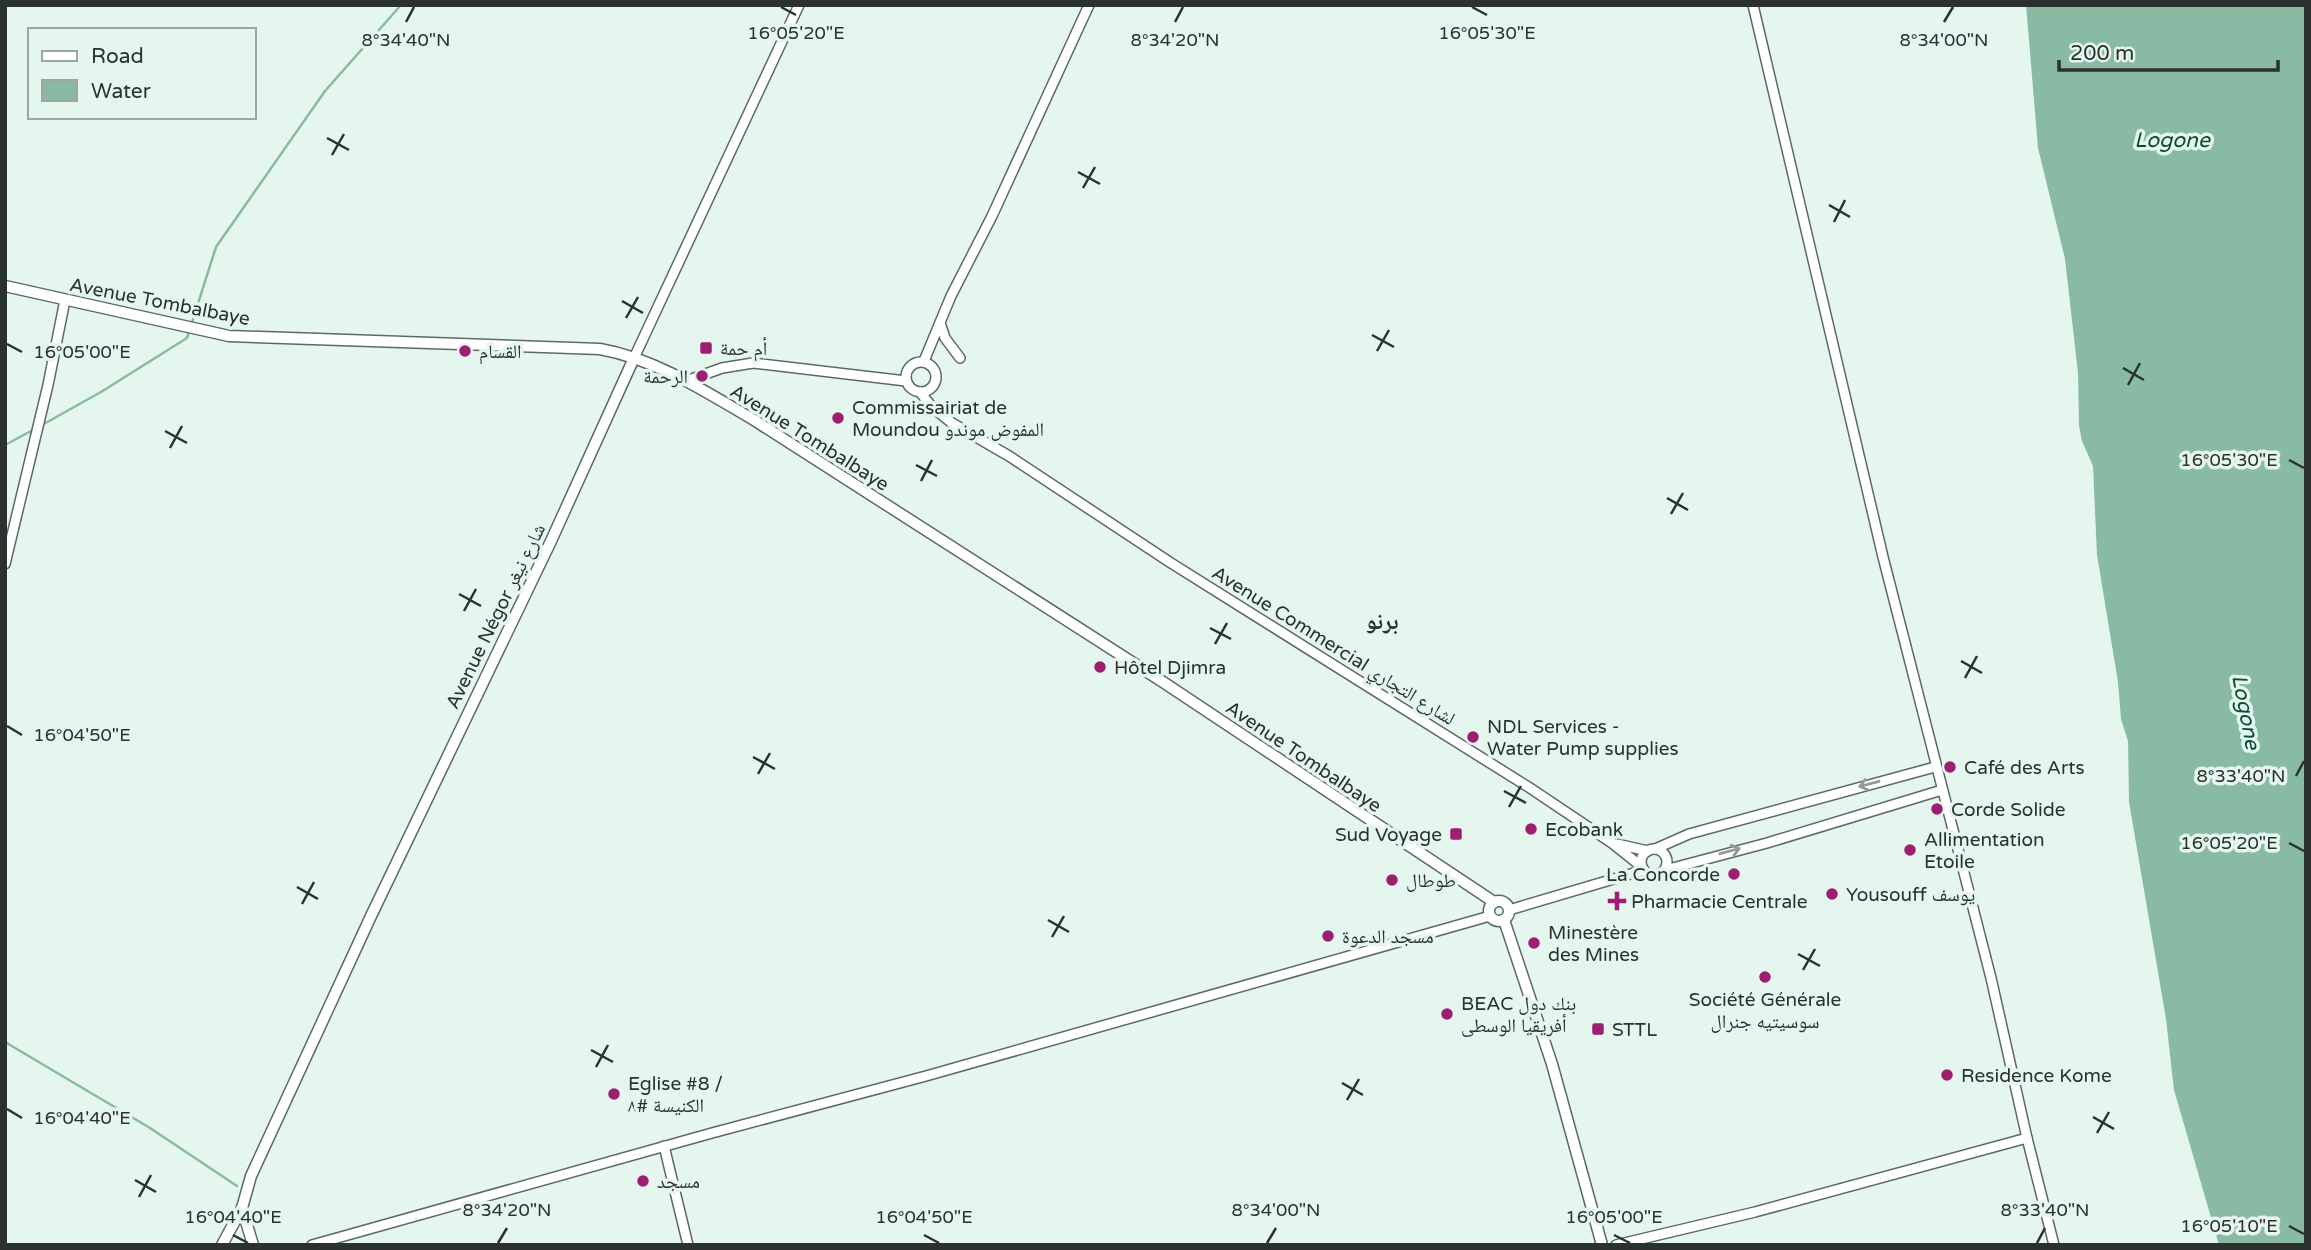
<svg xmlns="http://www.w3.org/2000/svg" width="2311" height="1250" font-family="'Varela Round','Noto Naskh Arabic',sans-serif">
	<rect width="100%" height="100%" fill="#e5f6ee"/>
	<polygon fill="#89bba4" points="2026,5 2306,5 2306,1245 2219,1245 2174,1090 2166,1019 2129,802 2128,741 2121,719 2118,682 2097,555 2093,466 2082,441 2079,426 2078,373 2065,259 2038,148"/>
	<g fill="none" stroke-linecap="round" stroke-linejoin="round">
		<g stroke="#89bba4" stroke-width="2.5">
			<polyline points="42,425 101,392 187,338 216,247 325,91 401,5"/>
			<polyline points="5,445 33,430"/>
			<polyline points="5,1042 150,1128 237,1186"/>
		</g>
		<defs>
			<g id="tertiary">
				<polyline points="1753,5 1883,557 1991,978 2027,1138 2054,1245"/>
				<polyline points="940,323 945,338 960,358"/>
				<polyline points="634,358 799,5"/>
				<polyline points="924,361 951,296 992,216 1089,5"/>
				<circle cx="921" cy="377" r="15"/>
				<polyline points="686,381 722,368 753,363 906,381"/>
				<polyline points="920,392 932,407 952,423 1009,456 1171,563 1530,788 1612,843 1642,867"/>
				<polyline points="5,564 48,385 65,300"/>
				<polyline points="1617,844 1648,851"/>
				<polyline points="1655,849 1689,834 1935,767"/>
				<circle cx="1654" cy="862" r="13"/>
				<polyline points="1665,870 1767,843 1942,790"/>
				<polyline points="1509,910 1644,870"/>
				<polyline points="664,1146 688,1245"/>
				<polyline points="312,1245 712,1133 926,1076 1490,916"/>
				<polyline points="1616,1245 1755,1212 2027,1138"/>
			</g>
			<g id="secondary">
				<path d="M5,286L229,336L600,349C656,359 706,392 754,420L1163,682L1494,902"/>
				<circle cx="1499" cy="911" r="10"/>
				<polyline points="1504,920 1552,1064 1602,1245"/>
				<polyline points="222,1245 242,1208"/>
				<polyline points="253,1245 242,1208 251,1176 371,916 551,541 634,358"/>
			</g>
		</defs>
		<use href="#tertiary" stroke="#5c6a64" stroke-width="12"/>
		<use href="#secondary" stroke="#5c6a64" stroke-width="13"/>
		<use href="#tertiary" stroke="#fff" stroke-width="9"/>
		<use href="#secondary" stroke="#fff" stroke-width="10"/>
	</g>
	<defs><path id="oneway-shaft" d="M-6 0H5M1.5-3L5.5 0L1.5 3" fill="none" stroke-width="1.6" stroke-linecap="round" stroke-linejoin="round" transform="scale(1.75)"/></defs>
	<g stroke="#959896">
		<use href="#oneway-shaft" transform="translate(1869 784) rotate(165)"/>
		<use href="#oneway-shaft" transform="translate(1730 851) rotate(-15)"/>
	</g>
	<path fill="none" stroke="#2b312e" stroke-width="2.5" d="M781,7L796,15M1472,7L1487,15M406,22L414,7M1175,22L1183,7M1944,22L1953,7M327,138L349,150M332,155L344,134M1078,172L1100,184M1083,188L1095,167M1829,205L1850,217M1834,222L1845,200M622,301L643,313M626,318L638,297M1372,335L1394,347M7,344L22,352M1377,351L1389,330M2123,368L2144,380M2128,385L2140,363M165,431L187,443M170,448L182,426M2289,460L2304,468M916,465L937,476M921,481L932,460M1667,498L1688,510M1671,514L1683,493M459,594L481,606M464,611L476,589M1210,628L1231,639M1215,644L1227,623M1961,661L1982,673M1965,678L1977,656M7,726L22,735M753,757L775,769M758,774L770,753M2296,776L2304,761M1504,791L1526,803M1509,807L1521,786M2289,843L2304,851M297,887L318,899M302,904L314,882M1048,920L1069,932M1052,937L1064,916M1798,954L1820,966M1803,970L1815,949M591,1050L613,1062M596,1067L608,1045M1342,1083L1363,1095M1347,1100L1359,1079M7,1109L22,1118M2093,1117L2114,1129M2097,1133L2109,1112M135,1180L156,1192M139,1197L151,1175M2289,1226L2304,1234M233,1235L248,1243M924,1235L939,1243M1614,1235L1630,1243M498,1243L507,1228M1267,1243L1276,1228M2037,1243L2045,1228"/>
	<g fill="#9d1e72" stroke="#e5f6ee" stroke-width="2.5">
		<rect x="699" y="341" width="14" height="14" rx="3.5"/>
		<circle cx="465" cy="351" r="7"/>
		<circle cx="702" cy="376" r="7"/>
		<circle cx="838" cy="418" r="7"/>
		<circle cx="1100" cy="667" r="7"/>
		<circle cx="1473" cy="737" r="7"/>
		<circle cx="1950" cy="767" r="7"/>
		<circle cx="1937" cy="809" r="7"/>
		<circle cx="1531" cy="829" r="7"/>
		<rect x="1449" y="827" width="14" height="14" rx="3.5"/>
		<circle cx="1910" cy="850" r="7"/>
		<circle cx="1734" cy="874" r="7"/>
		<circle cx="1392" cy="880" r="7"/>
		<circle cx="1832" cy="894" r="7"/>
		<path d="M1613.5 890.5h7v7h7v7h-7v7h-7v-7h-7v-7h7z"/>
		<circle cx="1328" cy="936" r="7"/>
		<circle cx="1534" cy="943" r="7"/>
		<circle cx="1765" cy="977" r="7"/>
		<circle cx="1447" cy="1014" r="7"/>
		<rect x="1591" y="1022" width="14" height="14" rx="3.5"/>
		<circle cx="1947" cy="1075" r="7"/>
		<circle cx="614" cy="1094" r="7"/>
		<circle cx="643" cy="1181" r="7"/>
	</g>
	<g text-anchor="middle" stroke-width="7" stroke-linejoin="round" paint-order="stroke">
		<g font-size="19" fill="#2b312e" stroke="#e5f6ee">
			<text transform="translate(160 301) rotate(11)" y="7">Avenue Tombalbaye</text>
			<text transform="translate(810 437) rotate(32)" y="7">Avenue Tombalbaye</text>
			<text transform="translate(495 616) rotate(-64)" y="7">Avenue Négor شارع نيغر</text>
			<text transform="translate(1334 645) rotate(32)" y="7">Avenue Commercial لشارع التجاري</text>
			<text transform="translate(1304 756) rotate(34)" y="7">Avenue Tombalbaye</text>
		</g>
		<g font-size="19" fill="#2b312e" stroke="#e5f6ee" text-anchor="start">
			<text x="720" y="355">أم حمة</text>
			<text x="479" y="358">القسام</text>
			<text x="688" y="383" text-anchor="end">الرحمة</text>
			<text x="852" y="414">Commissairiat de<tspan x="852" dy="22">Moundou المفوض موندو</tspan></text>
			<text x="1114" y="674">Hôtel Djimra</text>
			<text x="1487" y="733">NDL Services -<tspan x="1487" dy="22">Water Pump supplies</tspan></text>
			<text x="1964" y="774">Café des Arts</text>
			<text x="1951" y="816">Corde Solide</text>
			<text x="1545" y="836">Ecobank</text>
			<text x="1442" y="841" text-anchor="end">Sud Voyage</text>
			<text x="1924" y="846">Allimentation<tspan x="1924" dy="22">Etoile</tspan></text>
			<text x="1720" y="881" text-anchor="end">La Concorde</text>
			<text x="1406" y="887">طوطال</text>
			<text x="1846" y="901">Yousouff يوسف</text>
			<text x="1631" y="908">Pharmacie Centrale</text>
			<text x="1548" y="939">Minestère<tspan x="1548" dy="22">des Mines</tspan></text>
			<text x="1342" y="943">مسجد الدعوة</text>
			<text x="1765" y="1006" text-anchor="middle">Société Générale<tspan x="1765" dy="22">سوسيتيه جنرال</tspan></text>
			<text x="1461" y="1010">BEAC بنك دول<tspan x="1461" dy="22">أفريقيا الوسطى</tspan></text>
			<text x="1612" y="1036">STTL</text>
			<text x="1961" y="1082">Residence Kome</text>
			<text x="628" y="1090">Eglise #8 /<tspan x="628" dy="22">الكنيسة #٨</tspan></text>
			<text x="657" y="1188">مسجد</text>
		</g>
		<g font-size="21" font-style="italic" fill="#074b35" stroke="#e5f6ee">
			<text x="2172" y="147">Logone</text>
			<text transform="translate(2246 712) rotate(79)" y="7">Logone</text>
		</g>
		<g font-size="23" font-weight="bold" fill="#2b312e" stroke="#e5f6ee">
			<text x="1382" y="629">برنو</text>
		</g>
	</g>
	<g font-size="18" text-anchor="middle" fill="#2b312e" stroke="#e5f6ee" stroke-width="7" stroke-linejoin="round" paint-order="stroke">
		<text x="796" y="39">16°05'20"E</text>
		<text x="1487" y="39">16°05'30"E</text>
		<text x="406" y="46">8°34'40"N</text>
		<text x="1175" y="46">8°34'20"N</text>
		<text x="1944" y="46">8°34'00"N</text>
		<text x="82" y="358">16°05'00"E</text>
		<text x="2229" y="466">16°05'30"E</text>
		<text x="82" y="741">16°04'50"E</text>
		<text x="2241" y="782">8°33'40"N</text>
		<text x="2229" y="849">16°05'20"E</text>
		<text x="82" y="1124">16°04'40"E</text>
		<text x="507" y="1216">8°34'20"N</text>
		<text x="1276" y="1216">8°34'00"N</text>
		<text x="2045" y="1216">8°33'40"N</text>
		<text x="233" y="1223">16°04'40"E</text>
		<text x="924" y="1223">16°04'50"E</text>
		<text x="1614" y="1223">16°05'00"E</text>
		<text x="2229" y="1232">16°05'10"E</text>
	</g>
	<rect width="2311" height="1250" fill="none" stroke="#2b312e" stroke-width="14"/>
	<rect x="28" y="28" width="228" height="91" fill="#e5f6ee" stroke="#9ba7a1" stroke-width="2"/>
	<rect x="42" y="51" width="35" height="10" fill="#ffffff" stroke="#9ba7a1" stroke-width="2"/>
	<text x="91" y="63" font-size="21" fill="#2b312e">Road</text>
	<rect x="42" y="80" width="35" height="21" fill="#89bba4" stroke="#9ba7a1" stroke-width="2"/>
	<text x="91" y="98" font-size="21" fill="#2b312e">Water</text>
	<path d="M2059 60v10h219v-10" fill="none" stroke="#2b312e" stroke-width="3.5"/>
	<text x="2070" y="60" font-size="21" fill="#2b312e" stroke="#e5f6ee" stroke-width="5" paint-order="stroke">200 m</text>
</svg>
